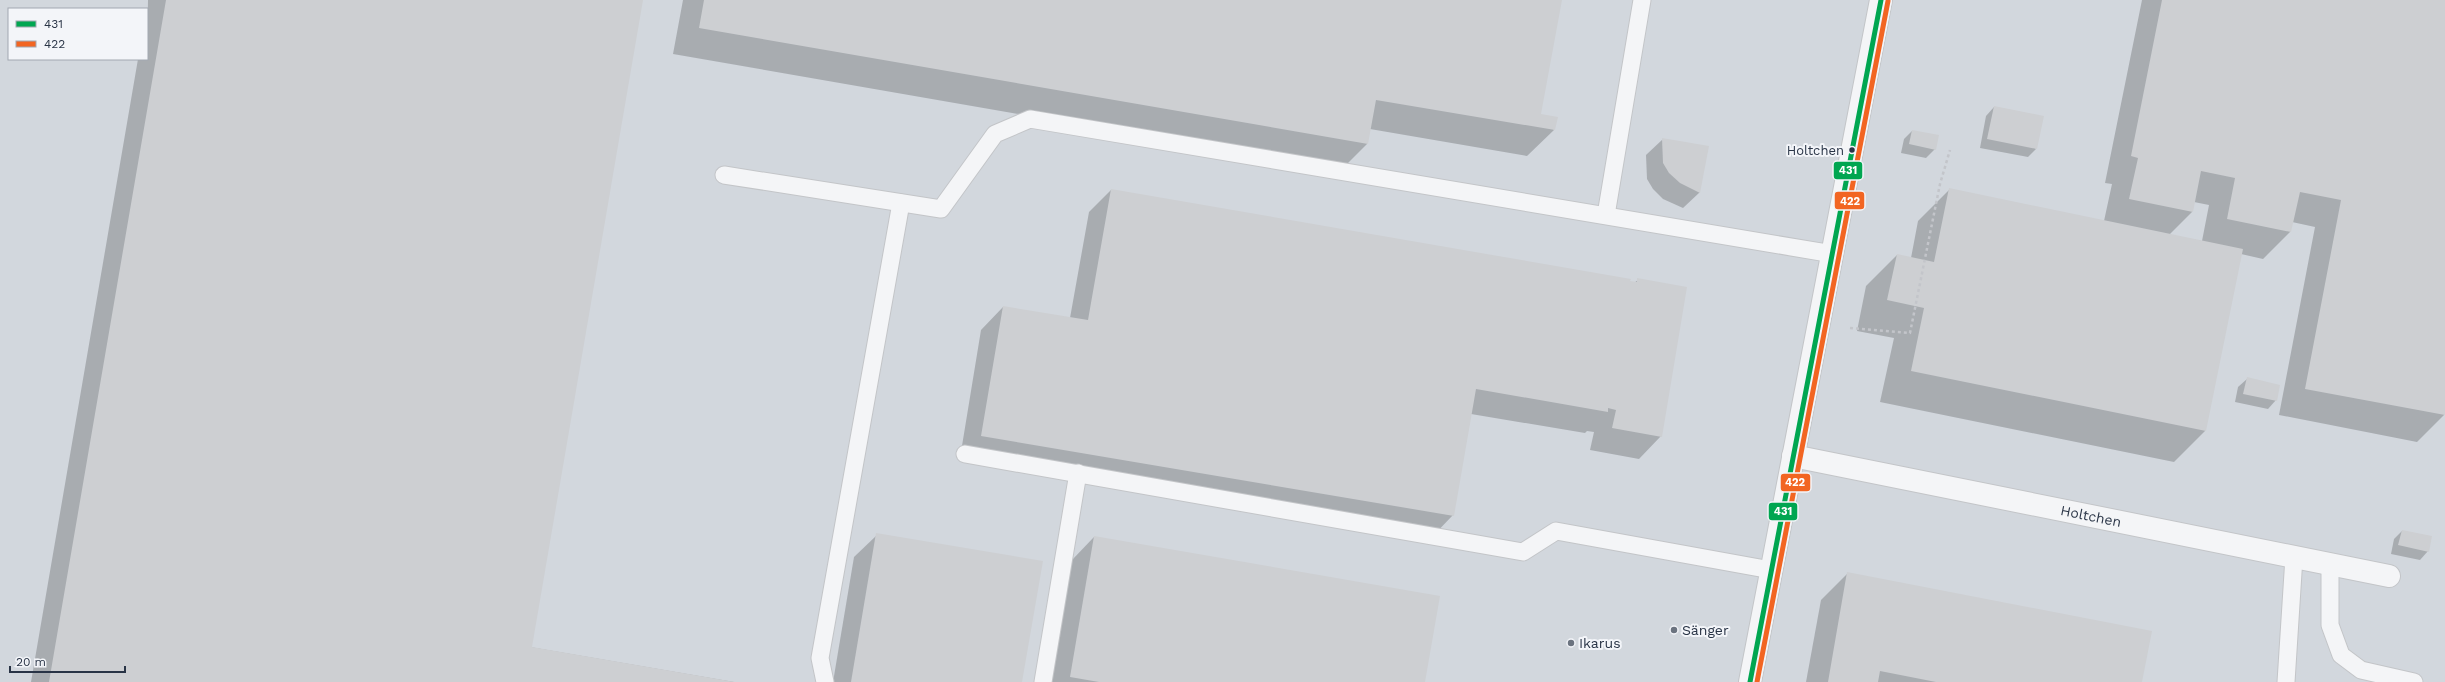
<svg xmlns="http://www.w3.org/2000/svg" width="2445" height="682" font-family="'Work Sans',sans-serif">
	<rect width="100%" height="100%" fill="#e5e7ea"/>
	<path fill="#d2d7dd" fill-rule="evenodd" d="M0,0H2445V682H0ZM9,9H147V59H9Z"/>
	<g fill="#0003" fill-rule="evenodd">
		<polygon points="148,0 642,0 530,647 734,682 31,682 138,59 147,59"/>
		<polygon points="683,0 1561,0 1540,114 1554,130 1527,156 1370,129 1367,144 1341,170 673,54"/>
		<path d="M2142,0H2445V410L2444,415L2417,442L2279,415L2315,227L2292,222L2290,232L2263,259L2241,254L2205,431L2174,462L1880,402L1894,338L1857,331L1866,286L1897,255L1911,258L1918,221L1949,190L2104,221L2112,184L2105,183ZM2194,202L2209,205L2202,241L2169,235L2192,212Z"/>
		<polygon points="1994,107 2036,149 2028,157 1980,148 1986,116"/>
		<polygon points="1912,131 1935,149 1926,158 1901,153 1904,139"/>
		<polygon points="1663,139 1700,192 1683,208 1663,199 1653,189 1647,179 1646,155"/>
		<polygon points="1111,190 1634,283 1638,280 1661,436 1639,459 1590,450 1594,432 1587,431 1585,433 1471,414 1453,515 1431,538 960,458 981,330 1003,307 1070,318 1089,212"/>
		<polygon points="2247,379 2276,400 2268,409 2235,402 2238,387"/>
		<polygon points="2402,531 2428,551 2420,560 2391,554 2394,539"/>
		<polygon points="877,535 1021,682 833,682 854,557"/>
		<polygon points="1094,537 1424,682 1051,682 1072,560"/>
		<polygon points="1848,573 2141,682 1806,682 1821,600"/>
	</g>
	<g fill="#cdcfd2">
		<polygon points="166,0 643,0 532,647 735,682 49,682"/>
		<polygon points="704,0 1562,0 1541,114 1558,117 1555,130 1376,100 1368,144 699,28"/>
		<polygon points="2162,0 2445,0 2445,415 2305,389 2341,200 2300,192 2291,232 2227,219 2235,178 2201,171 2193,212 2129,199 2138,158 2131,156"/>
		<polygon points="1994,106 2044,116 2037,149 1987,139"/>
		<polygon points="1912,130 1939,135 1936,150 1909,144"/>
		<polygon points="1662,138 1709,146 1700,193 1680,183 1669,173 1663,163"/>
		<polygon points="1949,188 2243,249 2206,431 1911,371 1924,308 1887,300 1897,254 1934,262"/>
		<polygon points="1111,189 1631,279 1630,281 1637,282 1637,278 1687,287 1662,437 1612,428 1616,410 1608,408 1608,412 1476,389 1454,516 981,436 1003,306 1088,320"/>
		<polygon points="2247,377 2280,385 2277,401 2243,394"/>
		<polygon points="2402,530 2432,536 2429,552 2398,545"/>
		<polygon points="876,533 1043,561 1022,682 851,682"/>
		<polygon points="1094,536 1440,596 1425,682 1099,682 1070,677"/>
		<polygon points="1847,572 2152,631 2142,682 1936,682 1880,671 1878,682 1828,682"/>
	</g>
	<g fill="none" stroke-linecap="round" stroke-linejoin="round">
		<defs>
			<g id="lane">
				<polyline points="724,175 941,209 995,134 1030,119 1833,254"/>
				<polyline points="1606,215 1642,0"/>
				<polyline points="965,454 1523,552 1556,531 1771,570"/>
				<polyline points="2330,564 2330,625 2341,655 2361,670 2414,682"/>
				<polyline points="825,682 820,658 901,203"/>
				<polyline points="1043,682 1078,473"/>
				<polyline points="2286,682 2294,557"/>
			</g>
			<g id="street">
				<path id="s1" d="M1793,456L2389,576"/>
				<polyline points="1750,682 1881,0"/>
			</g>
		</defs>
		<use href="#lane" stroke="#c3c5c8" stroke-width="19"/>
		<use href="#street" stroke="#c3c5c8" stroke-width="24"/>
		<polyline stroke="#c3c5ca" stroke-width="2.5" stroke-dasharray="3 3" stroke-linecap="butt" points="1850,328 1910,333 1940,184 1950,150"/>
		<use href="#lane" stroke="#f4f5f7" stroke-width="17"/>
		<use href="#street" stroke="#f4f5f7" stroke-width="22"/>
		<defs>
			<polyline id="bus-1" points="1750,682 1881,0"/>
			<polyline id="bus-2" points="1757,682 1888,1"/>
		</defs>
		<use href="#bus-1" stroke="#f3f5f9" stroke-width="8"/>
		<use href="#bus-2" stroke="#f3f5f9" stroke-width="8"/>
		<use href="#bus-1" stroke="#00a651" stroke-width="5"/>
		<use href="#bus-2" stroke="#f26522" stroke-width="5"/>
	</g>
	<circle fill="#293446" stroke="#f3f5f9" stroke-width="1.5" cx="1852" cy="150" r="3.5"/>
	<g fill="#6b737f" stroke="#f3f5f9" stroke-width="1.5">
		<circle cx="1674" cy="630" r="4"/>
		<circle cx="1571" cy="643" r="4"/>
	</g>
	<g text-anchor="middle" stroke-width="4" stroke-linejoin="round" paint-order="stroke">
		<g font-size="13" fill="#293446" stroke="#f3f5f9" text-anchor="end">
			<text x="1844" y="155">Holtchen</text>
		</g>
		<g font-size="14" fill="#293446" stroke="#f3f5f9">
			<text dy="5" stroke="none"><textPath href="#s1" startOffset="304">Holtchen</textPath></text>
		</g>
		<g font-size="14" fill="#293446" stroke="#f3f5f9" text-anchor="start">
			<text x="1682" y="635">Sänger</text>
			<text x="1579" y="648">Ikarus</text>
		</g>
	</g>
	<g stroke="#f3f5f9" stroke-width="1.5">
		<rect x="1833" y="161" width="30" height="19" rx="4" fill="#00a651"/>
		<rect x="1834" y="191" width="31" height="19" rx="4" fill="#f26522"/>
		<rect x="1780" y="473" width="31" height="19" rx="4" fill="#f26522"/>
		<rect x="1768" y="502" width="30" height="19" rx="4" fill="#00a651"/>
	</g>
	<g font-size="11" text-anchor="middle" font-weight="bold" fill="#fff">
		<text x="1848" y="174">431</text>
		<text x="1850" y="205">422</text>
		<text x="1795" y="486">422</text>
		<text x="1783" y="515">431</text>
	</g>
	<rect x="8" y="8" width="140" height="52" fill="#f3f5f9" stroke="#a2a8b1"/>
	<rect x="16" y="21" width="20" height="6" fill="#00a651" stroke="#a2a8b1"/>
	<text x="44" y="28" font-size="12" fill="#293446">431</text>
	<rect x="16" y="41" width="20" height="6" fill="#f26522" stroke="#a2a8b1"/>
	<text x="44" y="48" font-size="12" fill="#293446">422</text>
	<path d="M10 666v6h115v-6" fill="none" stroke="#293446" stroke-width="2"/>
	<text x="16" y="666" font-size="12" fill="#293446" stroke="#f3f5f9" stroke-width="3" paint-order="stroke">20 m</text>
</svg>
